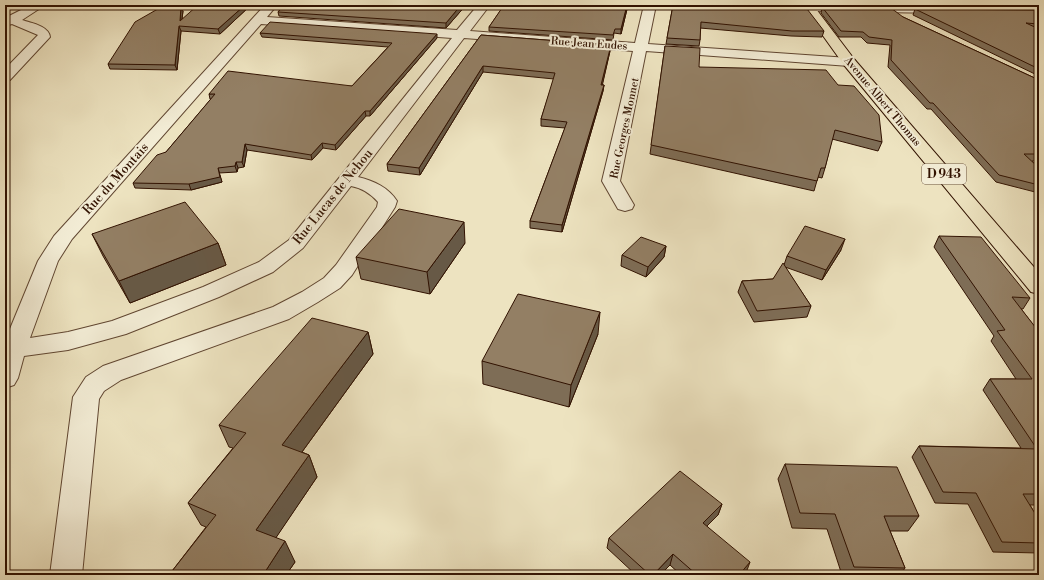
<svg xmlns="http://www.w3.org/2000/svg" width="1044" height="580" font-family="'Libre Bodoni',serif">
	<rect width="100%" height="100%" fill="#ede3c0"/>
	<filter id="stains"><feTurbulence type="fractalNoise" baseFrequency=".005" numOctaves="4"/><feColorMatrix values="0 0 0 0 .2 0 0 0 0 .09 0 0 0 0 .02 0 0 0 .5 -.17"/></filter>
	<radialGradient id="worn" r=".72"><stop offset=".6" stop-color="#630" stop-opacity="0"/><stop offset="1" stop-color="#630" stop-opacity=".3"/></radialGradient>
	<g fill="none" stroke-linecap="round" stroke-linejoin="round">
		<defs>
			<g id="minor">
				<path d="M31,5H45L22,20C31,23 49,26 50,37L10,80L5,81V69L38,35L12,24L5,26V18Z"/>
				<path d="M265,5H277L267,17L457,30L478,5H490L470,31L635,43L644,5H656L648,44L849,58L854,59L856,62L854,65L849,66L646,51L620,181L634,205L632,209L625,211L618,209L602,181L633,51L464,38L358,177C374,181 388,187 397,201L395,207L352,275L340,288L318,302L289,319L121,380L104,391L99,399L82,575H50L73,397L86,377L103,366L273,307L302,292L324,278L336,265L377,207L378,202C371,194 362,188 351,186L303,248L273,272L219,297L126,334L68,350L24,356L18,378L14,385L5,388V341L38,261L54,236ZM261,24L452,38L289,240L259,262L203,287L112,321L68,332L30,338L58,261L72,239Z"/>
				<polygon points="840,5 944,7 948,8 950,10 948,12 944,13 810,11 806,10 804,8 808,5"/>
			</g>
			<polygon id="major" points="801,5 813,5 854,59 1039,273 1039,294 1031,292 844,65"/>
		</defs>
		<use href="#minor" stroke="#604631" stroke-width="2"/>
		<use href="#major" stroke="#311201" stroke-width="2"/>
		<use href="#minor" fill="#f3edd6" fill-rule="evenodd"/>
		<use href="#major" fill="#ede3c0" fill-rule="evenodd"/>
	</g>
	<g fill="#7e6d56" stroke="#311201">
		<polygon points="251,5 220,34 181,31 177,70 110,69 108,64 183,11 182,19"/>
		<polygon points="284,5 466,5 446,28 279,16 278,12"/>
		<polygon points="500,5 628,5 621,34 614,33 613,40 489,31 489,27 503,7"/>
		<polygon points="673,5 824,31 822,37 791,36 700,28 700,40 699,46 666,44"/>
		<polygon points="920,5 1039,5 1039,6"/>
		<polygon points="822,7 903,17 1039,80 1039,161 1032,161 1039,168 1039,193 996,182 931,109 927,109 888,67 890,45 867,43 861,37 839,37 821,13"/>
		<polygon points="915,9 1039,10 1039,76 913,15"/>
		<polygon points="260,33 437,38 370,116 366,116 336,150 323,148 312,160 247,150 244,167 238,168 237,172 219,173 222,182 191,190 135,188 133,183 166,152 211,99 210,99 209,94 352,86 388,47 262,37"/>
		<polygon points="481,35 611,45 610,51 602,85 604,85 603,91 562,232 530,228 530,221 565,128 541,126 541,119 554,79 483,72 420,175 388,171 387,164"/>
		<polygon points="665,46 699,67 882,142 878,151 832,139 825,168 822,178 818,177 814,191 650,154"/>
		<polygon points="92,234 218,243 226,265 130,303 103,256"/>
		<polygon points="939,236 1030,298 1023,309 1021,309 1039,332 1039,505 1030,505 1039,520 1039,553 993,552 968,504 935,503 912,457 919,446 1021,448 983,390 990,379 1016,379 991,341 994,336 934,247"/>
		<polygon points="465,243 430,294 361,279 356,257"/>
		<polygon points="666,246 664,257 646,277 621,266 622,255"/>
		<polygon points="841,250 822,280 785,267 811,306 807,317 754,322 738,292 742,281 773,279 784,265 787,256"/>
		<polygon points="368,332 373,354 302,452 309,455 317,477 276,537 295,562 286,575 169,575 206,527 201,525 188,503 233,448 229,447 219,425"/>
		<polygon points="598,334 569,407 483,384 482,361"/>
		<polygon points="785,464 919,516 908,531 890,531 905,568 900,575 842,575 827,529 792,528 778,479"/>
		<polygon points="722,504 718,515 707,526 746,573 744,575 681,575 670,565 660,575 636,575 607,548 609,538"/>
	</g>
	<g fill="#675946" stroke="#311201">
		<polygon points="5,5 20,5 5,11"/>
		<polygon points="245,5 251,5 220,34 218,29"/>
		<polygon points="461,5 466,5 446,28 446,23"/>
		<polygon points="627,5 628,5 621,34 621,29"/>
		<polygon points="181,7 183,11 181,26 180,21"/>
		<polygon points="179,26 181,31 177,70 175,65"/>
		<polygon points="437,34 437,38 370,116 370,111"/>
		<polygon points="611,45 610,51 601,91 601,85"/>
		<polygon points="483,66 483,72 420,175 419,168"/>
		<polygon points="604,85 603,91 562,232 562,225"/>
		<polygon points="365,111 366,116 336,150 335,145"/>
		<polygon points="322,143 323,148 312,160 311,155"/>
		<polygon points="245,144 247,150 244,167 242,162"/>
		<polygon points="236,162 238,168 237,172 235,166"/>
		<polygon points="218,168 222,182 191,190 189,184"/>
		<polygon points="464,222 465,243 430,294 427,272"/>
		<polygon points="845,239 841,250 822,280 826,270"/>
		<polygon points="218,243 226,265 130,303 119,281"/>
		<polygon points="666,246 664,257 646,277 648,267"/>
		<polygon points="600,312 598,334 569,407 571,385"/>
		<polygon points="368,332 373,354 291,467 282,445"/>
		<polygon points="309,455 317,477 267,551 256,530"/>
		<polygon points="722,504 718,515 699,534 703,523"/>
		<polygon points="285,541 295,562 286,575 263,575"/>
		<polygon points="673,554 670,565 660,575 653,575"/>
		<polygon points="750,562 746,573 744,575 739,575"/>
	</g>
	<g fill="#937f64" stroke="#311201">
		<polygon points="198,5 245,5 218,29 179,26 175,65 108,64 135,22 163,6 181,7 180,21"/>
		<polygon points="284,5 461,5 446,23 278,12"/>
		<polygon points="504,5 627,5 621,29 615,29 613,35 489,27"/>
		<polygon points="673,5 804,5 824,31 792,31 701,22 700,40 667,38"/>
		<polygon points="822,7 891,8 903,17 1039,80 1039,154 1024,154 1039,168 1039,176 1035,176 1039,180 1039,185 999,175 933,103 930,103 891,60 892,40 869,37 863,32 841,31"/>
		<polygon points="915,9 1039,10 1039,24 1026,23 1039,29 1039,69"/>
		<polygon points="270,22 437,34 370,111 365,111 335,145 322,143 311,155 245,144 242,162 236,162 235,166 218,168 220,177 189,184 133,183 157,155 166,152 215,94 209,94 228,71 352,86 392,43 260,33"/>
		<polygon points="481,35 611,45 601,85 604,85 562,225 530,221 567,122 541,119 555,73 483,66 419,168 387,164"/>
		<polygon points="665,46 700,48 699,67 826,70 838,85 854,86 879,115 882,142 835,130 825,168 821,168 817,181 651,145"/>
		<polygon points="185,202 218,243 119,281 92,234"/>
		<polygon points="399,209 464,222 427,272 356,257"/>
		<polygon points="805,226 845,239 826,270 787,256"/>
		<polygon points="939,236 981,237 1030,298 1012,297 1039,332 1039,494 1023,494 1039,520 1039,543 1002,542 976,493 943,492 919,446 1037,449 990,379 1032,379 997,331 1005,330"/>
		<polygon points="641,237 666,246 648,267 622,255"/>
		<polygon points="783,263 811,306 757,311 742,281 773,279"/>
		<polygon points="518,294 600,312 571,385 482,361"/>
		<polygon points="312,318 368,332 282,445 309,455 256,530 285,541 263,575 169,575 216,515 188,503 246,433 219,425"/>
		<polygon points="785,464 897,467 919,516 884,516 905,568 854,567 835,514 800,513"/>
		<polygon points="680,471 722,504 703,523 750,562 739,575 697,575 673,554 653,575 650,575 609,538"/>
	</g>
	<g text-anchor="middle" stroke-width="4" stroke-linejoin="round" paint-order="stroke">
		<g font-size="11" fill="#311201" stroke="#f3edd6">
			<text transform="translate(589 43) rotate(4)" y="4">Rue Jean Eudes</text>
			<text transform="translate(883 101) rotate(50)" y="4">Avenue Albert Thomas</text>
			<text transform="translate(624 128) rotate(-78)" y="4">Rue Georges Monnet</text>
		</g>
		<rect fill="#f3edd6" stroke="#6b5441" stroke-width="1" x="922" y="164" width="44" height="20" rx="3"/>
		<g font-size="12" font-weight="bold" fill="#311201">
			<text x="944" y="178">D 943</text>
		</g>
		<g font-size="13" fill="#311201" stroke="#f3edd6">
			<text transform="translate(115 178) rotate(-48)" y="5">Rue du Montais</text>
			<text transform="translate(332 196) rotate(-51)" y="5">Rue Lucas de Nehou</text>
		</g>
	</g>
	<rect width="1044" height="580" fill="none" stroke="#ede3c0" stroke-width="20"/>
	<rect x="6" y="6" width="1032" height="568" fill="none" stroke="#311201" stroke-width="2"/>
	<rect x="10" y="10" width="1024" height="560" fill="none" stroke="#311201"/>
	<rect width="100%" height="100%" filter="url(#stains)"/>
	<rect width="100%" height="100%" fill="url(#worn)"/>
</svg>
